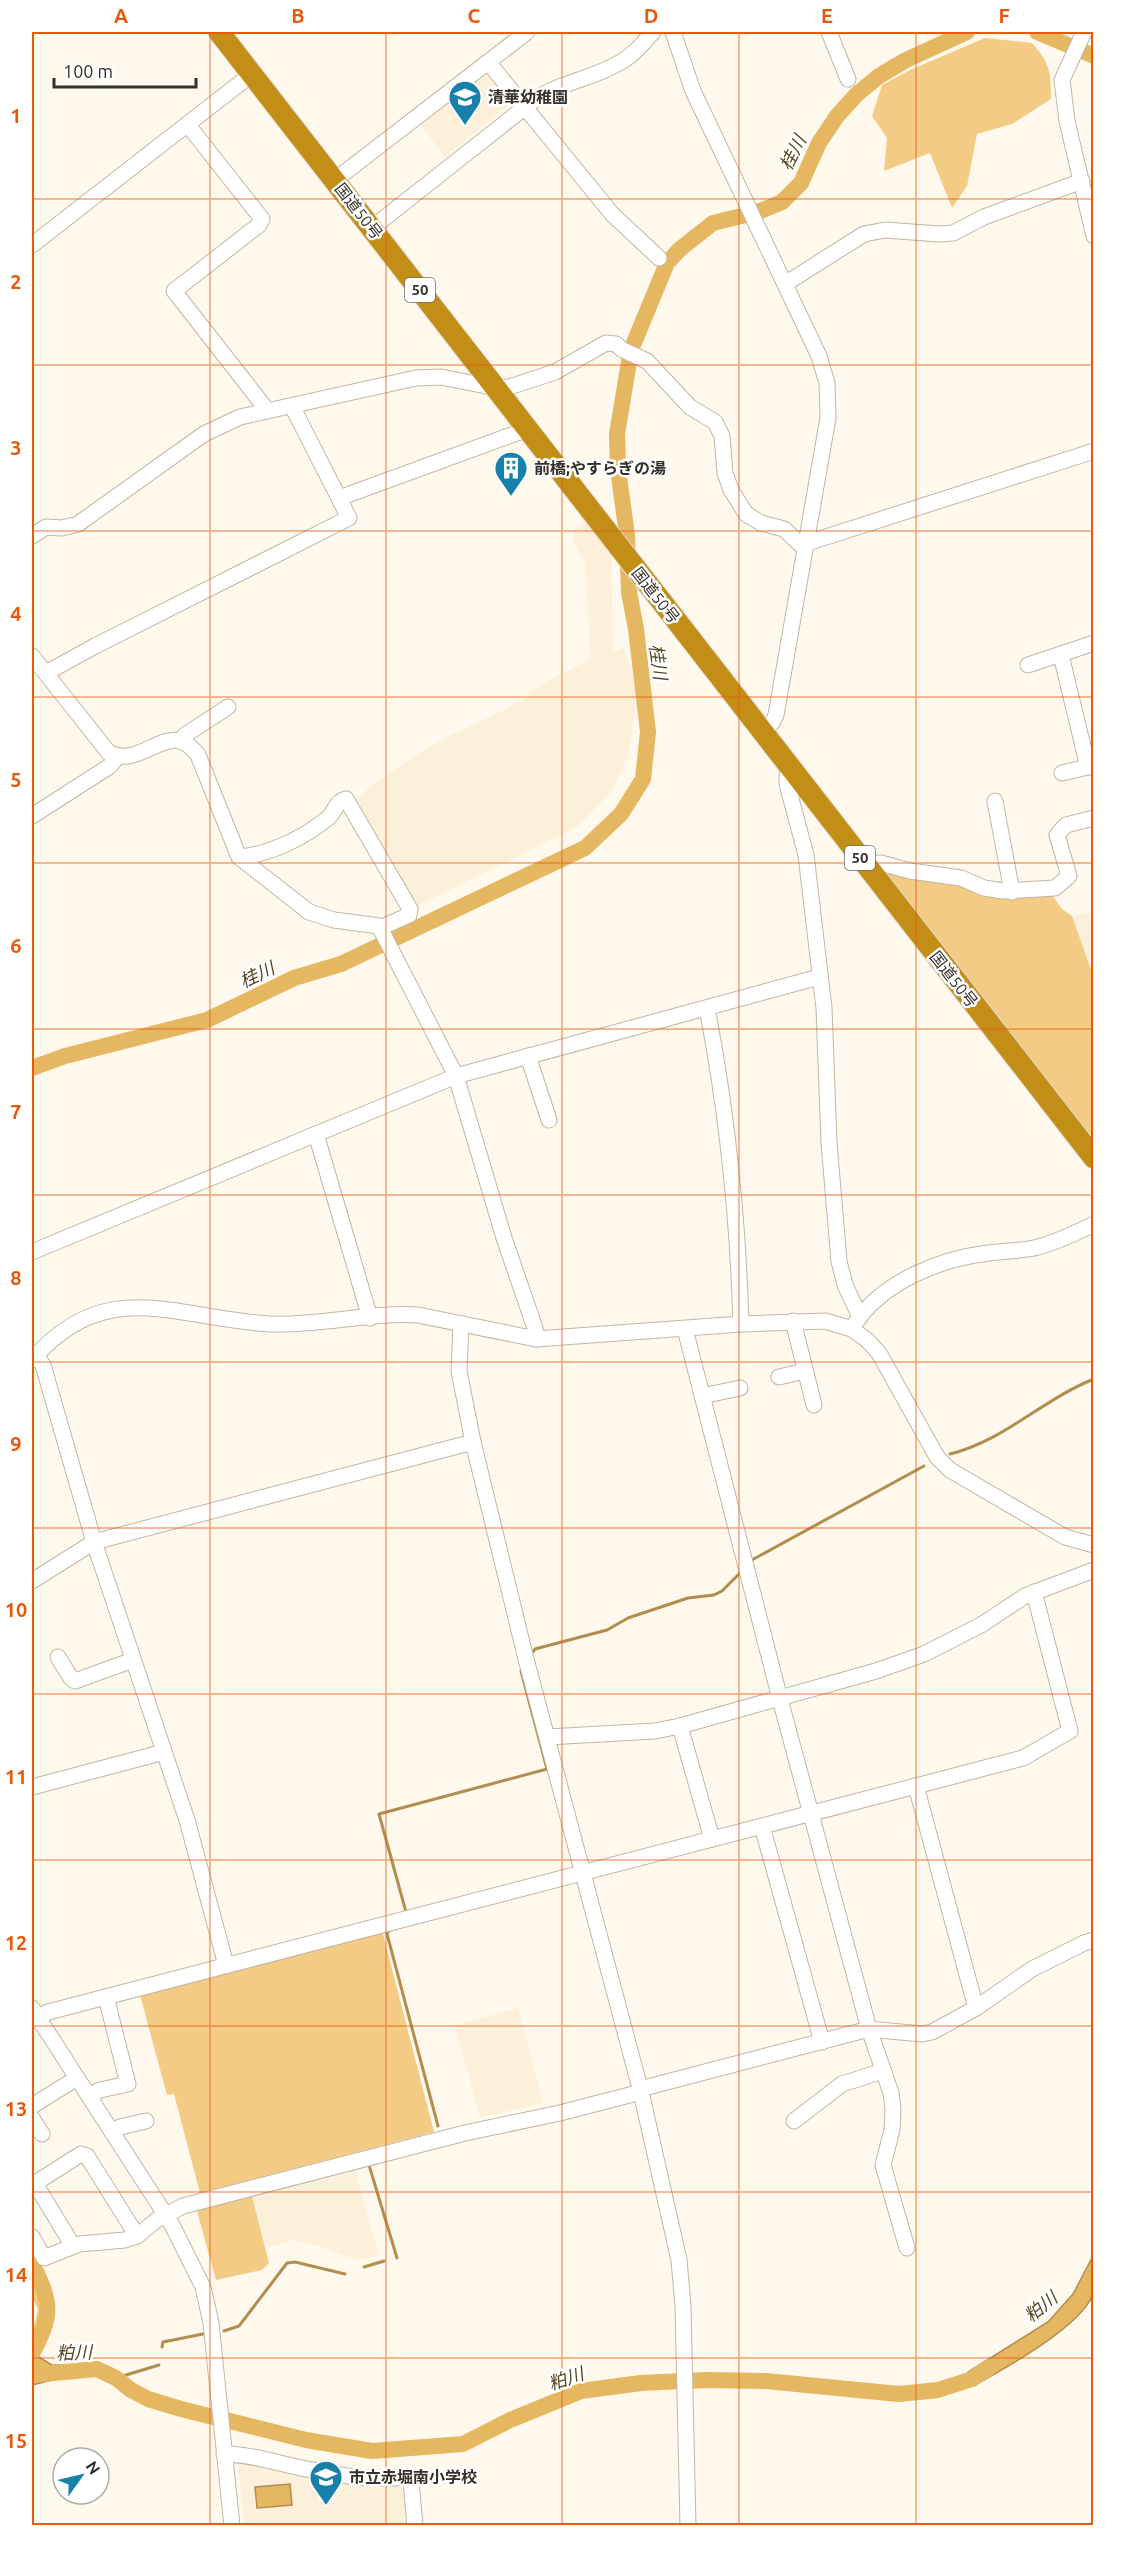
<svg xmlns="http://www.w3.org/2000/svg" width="1125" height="2557" font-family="Ubuntu,'Noto Sans JP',sans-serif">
	<rect width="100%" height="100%" fill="#fff8ec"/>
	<g fill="#fcf0da">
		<polygon points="488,69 515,100 445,157 419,123"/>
		<polygon points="586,519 611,548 613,653 624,648 634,679 636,700 628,756 612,791 578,826 414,908 352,803 370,787 420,753 447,737 506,709 528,697 527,694 547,681 591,659 585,563 573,542 575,530"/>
		<polygon points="1093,912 1093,975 1072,916"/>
		<polygon points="518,2008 543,2103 480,2118 455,2025"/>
		<polygon points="355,2171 379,2256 357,2260 318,2246 293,2240 266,2248 252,2196"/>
		<polygon points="238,2461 301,2475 403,2483 408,2487 412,2525 244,2525"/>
	</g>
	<g fill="#f4cb84">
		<path d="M985,38L1032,43C1050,63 1051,73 1051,99L1012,124L977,134L967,186L952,208L930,153L884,171L887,138L872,116L882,85L910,70Z"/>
		<polygon points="879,869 1052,895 1062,909 1072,916 1093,975 1093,1137 1077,1123"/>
		<polygon points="382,1930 434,2132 200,2193 174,2094 167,2095 140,1995"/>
		<polygon points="252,2196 269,2263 262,2270 216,2280 197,2211"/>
		<path d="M32,2276C42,2296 50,2314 36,2333H32L38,2310L32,2296Z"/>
	</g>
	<g fill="#e6b761" stroke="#b18e50" stroke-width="1.5">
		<path d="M1093,2256C1094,2267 1097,2284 1093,2294C1082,2326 1004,2369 975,2385L968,2372L1048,2322L1073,2294Z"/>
		<polygon points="32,2353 52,2365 80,2365 97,2369 32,2385"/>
		<polygon points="290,2484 292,2505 257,2508 255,2487"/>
	</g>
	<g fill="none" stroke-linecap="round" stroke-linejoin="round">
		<g stroke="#b18e50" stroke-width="3">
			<path d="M950,1454C1004,1441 1043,1399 1094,1379"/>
			<polyline points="750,1561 924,1466"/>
			<polyline points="533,1652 535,1649 607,1630 628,1618 688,1598 714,1595 722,1591 742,1571"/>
			<polyline points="406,1912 379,1814 547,1769 521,1671"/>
			<polyline points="390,1929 387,1934 438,2126"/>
			<polyline points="372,2164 369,2165 397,2258"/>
			<polyline points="364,2267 384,2261"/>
			<polyline points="224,2331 239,2326 287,2263 295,2262 345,2274"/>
			<polyline points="162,2347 163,2342 203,2334"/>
			<polyline points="116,2378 159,2365"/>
		</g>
		<g stroke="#e6b761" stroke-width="16">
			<polyline points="1037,32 1094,56"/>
			<polyline points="32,1068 65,1056 207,1020 294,978 341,964 585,848 621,814 643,779 648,732 636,629 629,592 627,535 618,469 617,434 631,350 667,263 680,249 713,223 758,212 782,202 801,183 819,143 837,116 857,94 879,76 906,60 967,32"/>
			<path d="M32,2263C52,2304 53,2314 32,2354"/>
			<polyline points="32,2375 97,2369 116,2378 131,2390 148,2399 181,2409 306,2440 372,2451 463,2444 510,2420 581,2391 641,2383 706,2380 766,2381 899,2394 938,2390 972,2379 990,2367"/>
		</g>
		<defs>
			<g id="minor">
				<polyline points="673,32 693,91 819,356 827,383 828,418 776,715 772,723 762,732"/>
				<polyline points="829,32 848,79"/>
				<polyline points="1084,32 1062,80 1067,121 1094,236"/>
				<polyline points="488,62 612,214 659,258"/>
				<polyline points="188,125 262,219 259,225 174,291 267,410"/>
				<polyline points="335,180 527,32"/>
				<path d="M372,228L534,100C561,82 592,79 619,63C633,56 643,43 653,32"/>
				<polyline points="32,245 252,74"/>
				<polyline points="785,284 864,234 885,230 939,234 953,233 984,217 1082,181"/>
				<polyline points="339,498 528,429"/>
				<polyline points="32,536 46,527 62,528 78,524 204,434 240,417 416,378 441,377 496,388 509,387 555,372 606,343 616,344 623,350 647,361 690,407 715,422 722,436 725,473 731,490 746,514 761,523 784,529 801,545 1094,451"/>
				<polyline points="1061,655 1088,767 1094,766"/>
				<path d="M32,656L109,753C115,755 122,757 128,756C155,752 174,723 198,755L239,857L309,912L334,920L379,926L456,1076L504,1238L535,1328L536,1339"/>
				<polyline points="1028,665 1094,643"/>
				<polyline points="46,673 95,646 349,518 292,406"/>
				<polyline points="181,741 185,735 228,707"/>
				<polyline points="792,770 787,776 787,784 806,855 824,1008 829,1143 839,1261 845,1285 860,1317"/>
				<polyline points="1062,773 1088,767"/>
				<polyline points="995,801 1012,892"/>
				<polyline points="32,816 110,766 118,756"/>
				<path d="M239,857C269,855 305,837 328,818C335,812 336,801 346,799L410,909L409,915L380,928"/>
				<polyline points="865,864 881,863 910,871 961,878 984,888 1003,891 1055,888 1069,876 1057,835 1066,825 1094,818"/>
				<path d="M707,1008C727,1112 738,1218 741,1324"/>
				<polyline points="528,1056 549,1120"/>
				<polyline points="316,1134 370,1318"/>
				<polyline points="32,1252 456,1076 819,977"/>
				<polyline points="793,1321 814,1405"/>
				<polyline points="461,1324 459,1371 473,1442 526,1659 641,2092 679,2260 683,2306 688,2526"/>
				<path d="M854,1325C882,1282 939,1259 988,1253C1003,1251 1019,1251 1034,1248C1055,1243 1074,1234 1094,1224"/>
				<polyline points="685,1329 780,1699 869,2029 891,2093 893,2109 892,2130 883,2165 907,2248"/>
				<polyline points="36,1355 43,1365 94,1542 187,1820 226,1965"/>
				<path d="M32,1360C106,1274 176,1319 271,1324C320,1326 369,1312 418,1315L536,1339L741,1324L825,1321L852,1329L867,1340L879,1353L937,1457L950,1470L1065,1537L1094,1545"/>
				<polyline points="779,1377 805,1371"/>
				<polyline points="702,1396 740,1388"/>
				<polyline points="32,1581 94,1542 473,1442"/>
				<polyline points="58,1657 71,1678 75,1681 133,1660"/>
				<polyline points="680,1726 712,1839"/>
				<polyline points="547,1737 655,1731 680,1726 876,1671 924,1654 981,1625 1025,1596 1094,1570"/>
				<polyline points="916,1786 976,2008"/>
				<polyline points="32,1787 164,1752"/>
				<polyline points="762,1826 822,2042"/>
				<polyline points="32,2008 172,2225 203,2287 211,2323 232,2526"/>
				<polyline points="32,2021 48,2012 916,1786 1023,1758 1070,1731 1034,1592"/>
				<polyline points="640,2089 869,2029 922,2034 932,2032 976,2008 1032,1969 1084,1943 1094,1940"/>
				<polyline points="89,2096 100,2090 128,2084 106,1997"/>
				<polyline points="32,2106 77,2078"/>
				<polyline points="32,2118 42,2134"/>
				<polyline points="794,2121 842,2084 883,2071"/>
				<polyline points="112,2132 120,2127 146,2121"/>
				<polyline points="32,2237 44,2258 79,2244 125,2240 137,2236 158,2219 183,2206 465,2133 560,2113 641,2092"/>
				<polyline points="73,2246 39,2190 37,2182 81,2154 87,2156 137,2236"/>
				<path d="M224,2454C245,2454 267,2460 288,2465C327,2474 366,2481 406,2477L411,2481L415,2526"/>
			</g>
			<polyline id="highway" points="219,32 1094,1158"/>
		</defs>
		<use href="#minor" stroke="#c1b6a3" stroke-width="17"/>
		<use href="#highway" stroke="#dbdad8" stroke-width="23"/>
		<use href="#minor" stroke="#fff" stroke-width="15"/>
		<use href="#highway" stroke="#c38e16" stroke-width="21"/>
	</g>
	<path fill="none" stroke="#e8590c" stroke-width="1.5" stroke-opacity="0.55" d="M210,32V2526M386,32V2526M562,32V2526M739,32V2526M916,32V2526M32,199H1094M32,365H1094M32,531H1094M32,697H1094M32,863H1094M32,1029H1094M32,1195H1094M32,1362H1094M32,1528H1094M32,1694H1094M32,1860H1094M32,2026H1094M32,2192H1094M32,2358H1094"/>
	<defs>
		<symbol id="school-pin" viewBox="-11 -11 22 30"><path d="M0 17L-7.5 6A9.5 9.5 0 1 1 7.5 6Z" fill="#1881aa" stroke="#fff"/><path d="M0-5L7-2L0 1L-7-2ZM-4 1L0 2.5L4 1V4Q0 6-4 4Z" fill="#fff"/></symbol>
		<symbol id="building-pin" viewBox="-11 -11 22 30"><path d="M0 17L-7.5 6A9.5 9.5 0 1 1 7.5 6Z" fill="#1881aa" stroke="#fff"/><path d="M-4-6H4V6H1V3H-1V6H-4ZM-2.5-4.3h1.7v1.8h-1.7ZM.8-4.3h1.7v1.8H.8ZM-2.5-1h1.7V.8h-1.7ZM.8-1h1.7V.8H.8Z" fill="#fff"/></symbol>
	</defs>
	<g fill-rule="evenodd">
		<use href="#school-pin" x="446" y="78" width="38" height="52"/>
		<use href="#building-pin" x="492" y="449" width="38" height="52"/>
		<use href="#school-pin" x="307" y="2458" width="38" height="52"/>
	</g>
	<g text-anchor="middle" stroke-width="5" stroke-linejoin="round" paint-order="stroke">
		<g fill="#fff" stroke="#726e69" stroke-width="1.5">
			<rect x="405" y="278" width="30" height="24" rx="4.5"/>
			<rect x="845" y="846" width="30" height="24" rx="4.5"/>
		</g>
		<g font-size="15" font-weight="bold" fill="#353029">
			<text x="420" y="295">50</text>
			<text x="860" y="863">50</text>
		</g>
		<g font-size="16" font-weight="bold" fill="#353029" stroke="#fff" text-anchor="start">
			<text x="488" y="103">清華幼稚園</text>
			<text x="534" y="474">前橋;やすらぎの湯</text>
			<text x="349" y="2483">市立赤堀南小学校</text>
		</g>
		<g font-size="16" fill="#353029" stroke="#fff">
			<text transform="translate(359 211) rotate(52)" y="6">国道50号</text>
			<text transform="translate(656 595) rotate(52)" y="6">国道50号</text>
			<text transform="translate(954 979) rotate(52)" y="6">国道50号</text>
		</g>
		<g font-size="18" font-style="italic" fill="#584420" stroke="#fff">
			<text transform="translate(793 153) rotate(-63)" y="6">桂川</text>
			<text transform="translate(658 662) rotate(82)" y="6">桂川</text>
			<text transform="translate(257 975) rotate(-26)" y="6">桂川</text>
			<text transform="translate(1041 2307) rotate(-39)" y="6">粕川</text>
			<text transform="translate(74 2353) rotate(-2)" y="6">粕川</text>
			<text transform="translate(566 2379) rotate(-19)" y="6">粕川</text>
		</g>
	</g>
	<rect width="1125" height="2557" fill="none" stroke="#ffffff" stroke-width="66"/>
	<g transform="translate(81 2476) rotate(56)"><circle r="28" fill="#ffffff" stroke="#aeaca9" stroke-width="1.5"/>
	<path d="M0-4.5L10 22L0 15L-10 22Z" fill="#1881aa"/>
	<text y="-9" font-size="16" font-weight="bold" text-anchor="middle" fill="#353029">N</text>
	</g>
	<path d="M54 78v9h142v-9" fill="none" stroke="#353029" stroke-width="3"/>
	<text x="63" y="78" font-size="18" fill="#353029" stroke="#ffffff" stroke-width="4.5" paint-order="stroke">100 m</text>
	<rect x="33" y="33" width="1059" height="2491" fill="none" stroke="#e8590c" stroke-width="2"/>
	<g font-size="20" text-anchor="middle" font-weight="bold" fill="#e8590c">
		<text x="121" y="23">A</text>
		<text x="298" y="23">B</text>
		<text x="474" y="23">C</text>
		<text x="651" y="23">D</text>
		<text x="827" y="23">E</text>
		<text x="1004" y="23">F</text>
		<text x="16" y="123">1</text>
		<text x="16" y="289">2</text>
		<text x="16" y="455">3</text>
		<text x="16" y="621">4</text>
		<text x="16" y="787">5</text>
		<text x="16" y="953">6</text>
		<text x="16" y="1119">7</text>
		<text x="16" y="1285">8</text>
		<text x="16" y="1451">9</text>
		<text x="16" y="1617">10</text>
		<text x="16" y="1784">11</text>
		<text x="16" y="1950">12</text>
		<text x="16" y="2116">13</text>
		<text x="16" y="2282">14</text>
		<text x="16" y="2448">15</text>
	</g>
</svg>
